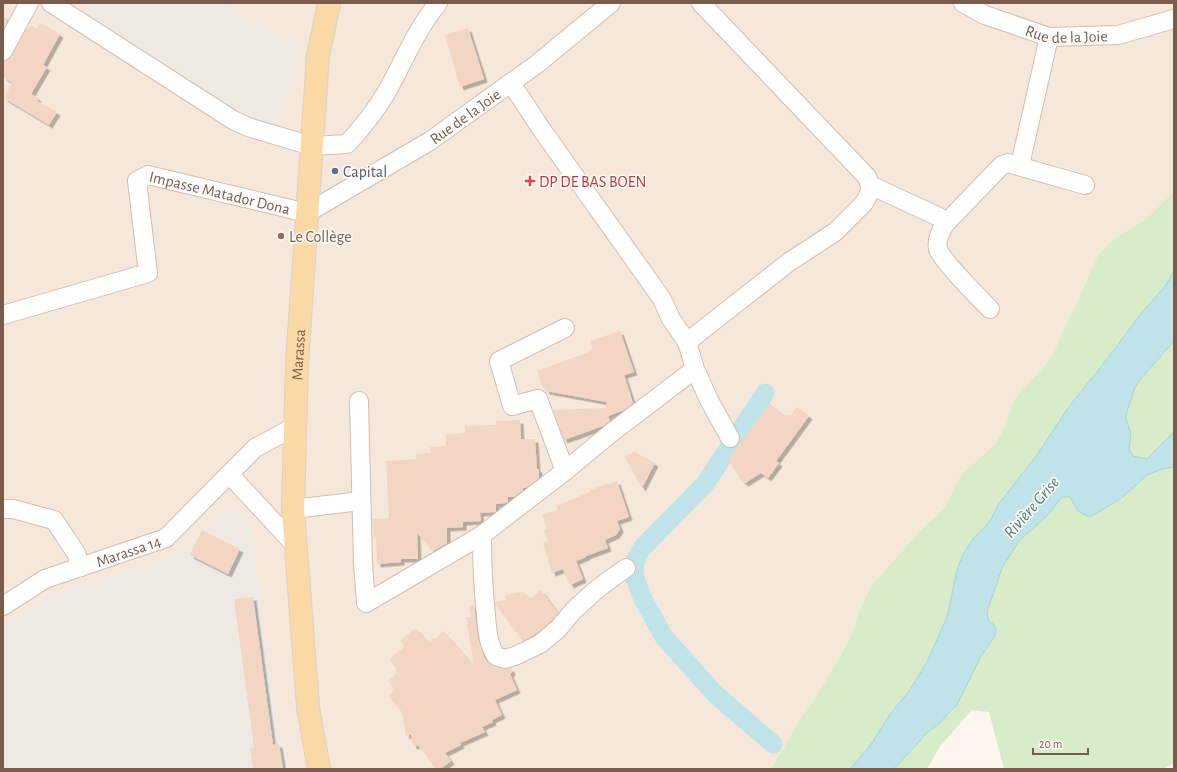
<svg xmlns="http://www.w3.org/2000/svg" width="1177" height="772" font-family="'Alegreya Sans',sans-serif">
	<defs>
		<filter id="shadow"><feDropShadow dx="3.5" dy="3.5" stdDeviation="0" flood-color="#0004"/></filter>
	</defs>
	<rect width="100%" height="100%" fill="#fdf6ec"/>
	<polygon fill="#f5e8da" points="3,3 89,3 84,19 301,45 219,3 1174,3 1174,191 1146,219 1114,239 1065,326 1055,350 1044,366 1013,401 1006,425 995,444 960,476 944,509 923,528 870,587 857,617 852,634 838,660 810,706 800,719 777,759 770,769 289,769 278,728 229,508 176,555 44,597 3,627"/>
	<g fill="#efe9e4">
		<polygon points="89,3 219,3 301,45 280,129 235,116 84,19"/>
		<polygon points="229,508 250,518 278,728 289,769 3,769 3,627 44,597 176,555"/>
	</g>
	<g fill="#d8ecc9">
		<polygon points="1174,191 1174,271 1166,285 1143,311 1111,354 1068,408 1039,452 998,505 990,521 973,539 963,554 957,570 947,617 927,662 910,690 890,714 872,743 850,769 770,769 777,759 800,719 810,706 838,660 852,634 857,617 870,587 923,528 944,509 960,476 995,444 1006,425 1013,401 1044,366 1055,350 1065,326 1078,301 1098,255 1114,239 1146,219"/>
		<polygon points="1174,341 1174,432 1147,459 1133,456 1129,449 1131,434 1126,419 1129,403 1139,381"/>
		<polygon points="1174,467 1174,763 1163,769 1004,769 989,712 972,710 941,745 927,769 894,769 928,732 941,722 953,711 966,687 980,658 995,636 993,624 988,620 987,612 1002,568 1019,541 1048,515 1062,497 1070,497 1078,511 1096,514 1123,497 1147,475 1162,469"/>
	</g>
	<polygon fill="#bfe3e8" stroke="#a5d3da" points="1174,271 1174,341 1139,381 1135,388 1127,411 1126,419 1131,434 1129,449 1133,456 1147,459 1174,432 1174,467 1162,469 1147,475 1123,497 1096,514 1089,517 1078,511 1070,497 1062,497 1048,515 1019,541 1002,568 987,612 988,620 993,624 996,629 995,636 980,658 957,705 941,722 928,732 894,769 850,769 872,743 890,714 910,690 927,662 947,617 957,570 963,554 973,539 990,521 998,505 1039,452 1068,408 1111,354 1143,311 1166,285"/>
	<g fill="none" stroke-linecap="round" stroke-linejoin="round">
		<polyline stroke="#bfe3e8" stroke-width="19" points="765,393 705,484 642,548 635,561 634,576 643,599 664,637 715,694 773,744"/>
	</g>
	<g fill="#f3d5c3" filter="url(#shadow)">
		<polygon points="3,16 8,19 3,29"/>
		<polygon points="40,23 60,34 43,65 47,67 31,94 38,98 37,101 57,112 49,125 4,98 12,83 3,77 3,61 8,60 12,56 27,28 29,29 31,25 37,29"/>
		<polygon points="468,28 484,79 460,87 445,35"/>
		<polygon points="620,331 634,372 624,375 633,403 624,410 608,416 610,421 603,426 564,440 553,410 605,408 606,409 606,402 546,391 545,387 543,388 537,371 589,352 588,350 593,348 590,341"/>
		<polygon points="770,404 786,416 788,414 790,416 797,407 809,416 776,461 779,463 768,478 761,473 745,483 740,479 728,459"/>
		<polygon points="520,420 521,439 535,439 537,469 539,469 539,478 526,488 523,488 523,490 514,497 508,497 508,502 506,503 496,504 496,511 495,512 480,513 481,521 463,522 463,527 447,528 447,543 433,551 417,533 418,559 401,559 401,562 377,564 376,537 374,537 373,519 389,518 386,461 416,459 416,454 431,453 430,447 446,446 446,435 465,433 465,426 496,425 496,421"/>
		<polygon points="635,452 655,463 642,488 624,456"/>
		<polygon points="617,481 629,517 617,521 620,529 616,535 605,540 608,548 586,556 586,557 576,561 583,579 570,585 563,569 552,573 543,543 548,541 544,530 547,529 542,515 558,510 556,506 590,492 590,490"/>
		<polygon points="202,530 240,549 228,574 190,555"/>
		<polygon points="541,590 558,613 551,622 534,635 523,641 495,604 495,602 506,600 505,595 523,592 530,599"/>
		<polygon points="253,597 273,745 279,744 283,769 253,769 250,749 254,748 234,599"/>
		<polygon points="469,605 474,605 478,638 484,657 487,662 493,666 502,669 511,668 512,672 510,674 517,690 495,700 502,715 492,720 493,722 482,727 485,732 460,743 461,745 445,753 451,761 440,769 436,769 418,745 413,746 411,734 406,736 402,712 388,696 395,690 388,681 397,673 395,671 397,669 389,660 405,646 400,641 415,628 429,642 434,638 436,639 443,631 474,666 466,617 471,617"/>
	</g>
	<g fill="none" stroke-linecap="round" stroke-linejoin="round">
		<defs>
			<g id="minor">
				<path d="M51,3L233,120L248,127L312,146L347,144C363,127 374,113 386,93C403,63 416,30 438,3"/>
				<path id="s1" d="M963,3L985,15L1049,37L1118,35L1174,19"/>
				<polyline points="3,51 29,3"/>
				<polyline points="511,83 542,130 662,299 671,319 687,342 789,262 835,232 864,203 869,194 870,185 867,177 701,3"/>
				<polyline points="1020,165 1049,37"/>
				<path d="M870,185L939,217L946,223C941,230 936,239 938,249C939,257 981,300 990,309"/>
				<polyline points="946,223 1002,165 1008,163 1085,185"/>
				<path id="s2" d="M3,315L148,273L137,181L148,175L307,213L430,141L537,64L611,3"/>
				<polyline points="687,342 695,369 709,400 730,438"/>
				<polyline points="359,401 363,563 366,603 482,535 565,471 611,433 695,369"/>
				<polyline points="565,471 538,399 512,406 499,361 565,328"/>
				<polyline points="229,474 295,545"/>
				<polyline points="3,509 13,509 54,520 76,553 81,567"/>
				<polyline points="293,509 361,501"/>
				<path d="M482,535C482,562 483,588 486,615C487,629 488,644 496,656L505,659L515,656L540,644L558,629L574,610L597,589L626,568"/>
				<path id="s3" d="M3,606L45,579L166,538L255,448L294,427"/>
			</g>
			<g id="major">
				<path id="s4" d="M319,769L308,707L293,509L297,363L318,56L329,3"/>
			</g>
		</defs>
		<use href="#minor" stroke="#d1beb0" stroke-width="20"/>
		<use href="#major" stroke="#dad1cd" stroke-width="24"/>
		<use href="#minor" stroke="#fff" stroke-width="18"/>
		<use href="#major" stroke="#fbd9a5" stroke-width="22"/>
	</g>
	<circle fill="#5c6f8a" stroke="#fffaf3" stroke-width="1.5" cx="335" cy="171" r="4"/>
	<path fill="#e0444e" stroke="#fffaf3" stroke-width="1.5" d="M528 175h4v4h4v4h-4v4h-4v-4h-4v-4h4z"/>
	<circle fill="#8d6e63" stroke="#fffaf3" stroke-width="1.5" cx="281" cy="236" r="4"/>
	<g text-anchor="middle" stroke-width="3.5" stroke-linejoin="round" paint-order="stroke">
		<g font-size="16" fill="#7a5c4d" stroke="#fffaf3">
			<text dy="6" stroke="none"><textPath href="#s1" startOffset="110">Rue de la Joie</textPath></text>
			<text dy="6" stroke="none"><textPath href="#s2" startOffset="605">Rue de la Joie</textPath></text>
			<text dy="6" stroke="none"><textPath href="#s2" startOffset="330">Impasse Matador Dona</textPath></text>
			<text dy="6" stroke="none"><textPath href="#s4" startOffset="416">Marassa</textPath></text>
			<text dy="6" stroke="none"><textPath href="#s3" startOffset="138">Marassa 14</textPath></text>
		</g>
		<g font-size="16" fill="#4e5e75" stroke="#fffaf3" text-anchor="start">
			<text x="343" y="177">Capital</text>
		</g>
		<g font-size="16" fill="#be3a42" stroke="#fffaf3" text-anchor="start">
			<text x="539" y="187">DP DE BAS BOEN</text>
		</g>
		<g font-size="16" fill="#785e54" stroke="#fffaf3" text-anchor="start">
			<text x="289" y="242">Le Collège</text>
		</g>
		<g font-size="17" font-style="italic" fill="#437c86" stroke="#fffaf3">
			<text transform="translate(1031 507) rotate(-49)" y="6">Rivière Grise</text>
		</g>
	</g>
	<rect width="1177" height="772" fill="none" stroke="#7a5c4d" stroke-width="8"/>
	<path d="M1033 748v6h55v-6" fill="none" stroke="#7a5c4d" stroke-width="2"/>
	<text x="1039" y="748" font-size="12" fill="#7a5c4d" stroke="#fffaf3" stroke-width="3" paint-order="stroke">20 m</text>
</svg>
